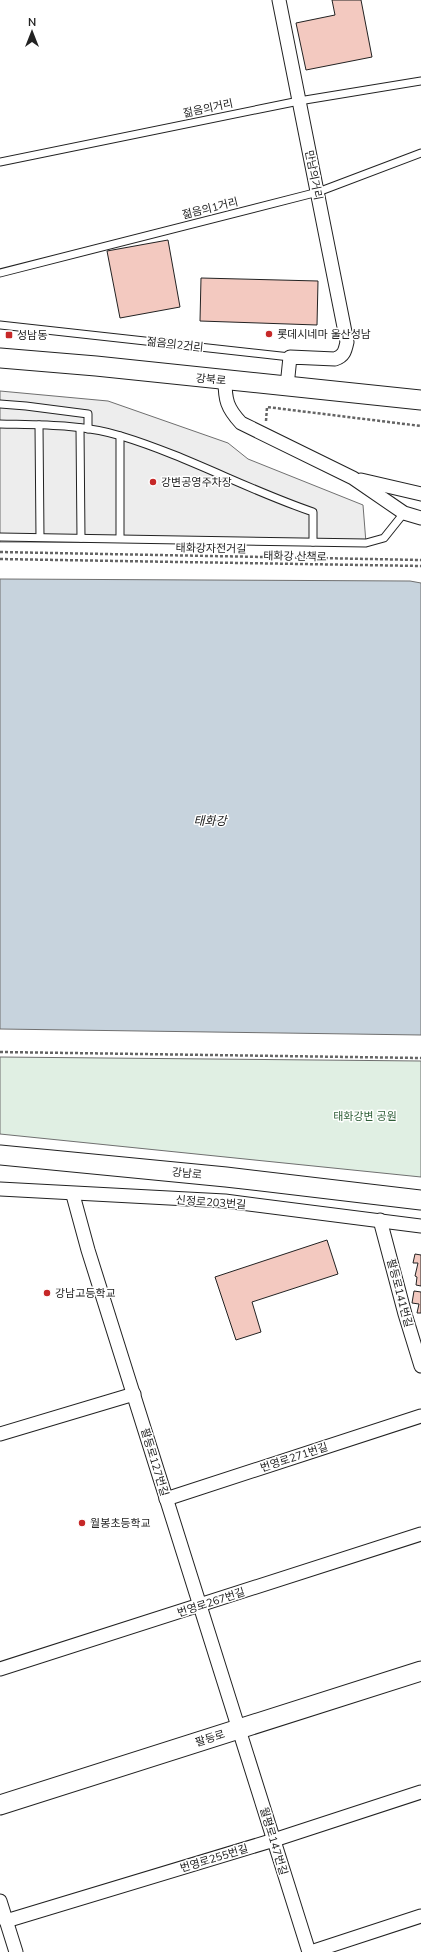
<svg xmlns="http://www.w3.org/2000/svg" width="421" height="1952" font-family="'Nunito Sans','Noto Sans KR',sans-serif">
	<rect width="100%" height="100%" fill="#fff"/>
	<polygon fill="#e0efe3" stroke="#6f6f6f" points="0,1057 421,1061 421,1177 0,1134"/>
	<polygon fill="#ededed" stroke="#6f6f6f" points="0,391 108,401 228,443 248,459 363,505 366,543 0,542"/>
	<polygon fill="#c7d3dd" stroke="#6f6f6f" points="0,579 410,581 421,583 421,1035 0,1029"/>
	<g fill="#f3c9c0" stroke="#222">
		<polygon points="332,0 361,0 372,57 306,70 296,23 335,15"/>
		<polygon points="168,240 180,307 120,318 107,251"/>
		<polygon points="201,278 318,281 317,325 200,321"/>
		<polygon points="327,1240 338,1274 252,1302 261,1332 236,1340 215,1277"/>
		<polygon points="415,1254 421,1255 421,1286 416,1285 417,1277 415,1276 418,1263 413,1263"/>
		<polygon points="414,1291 421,1292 421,1313 417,1313 419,1304 412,1303"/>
	</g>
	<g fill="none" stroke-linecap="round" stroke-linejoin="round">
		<defs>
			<g id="lane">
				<polyline points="0,162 299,101 421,81"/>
				<polyline points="0,273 318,192 421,153"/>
				<polyline points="0,325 290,357"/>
				<polyline points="0,404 26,406 88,414 88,429"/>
				<path d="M0,424C40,425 82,424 121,436C187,456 248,490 313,512V542"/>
				<polyline points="39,425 40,537"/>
				<polyline points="80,428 81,538"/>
				<polyline points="0,537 366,543 384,538 404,513"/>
				<polyline points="120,538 120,436"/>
			</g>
			<g id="street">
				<path d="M279,0L347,342C345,351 344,356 335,359L290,357L287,386"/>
				<path d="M225,380C225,400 227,408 241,423L353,478L404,513L421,518"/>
				<polyline points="361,480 421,494"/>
				<polyline points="0,1189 225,1201 421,1226"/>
				<polyline points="73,1195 88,1250 309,1952"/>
				<polyline points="380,1220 405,1314 421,1366"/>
				<polyline points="0,1434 134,1394"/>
				<polyline points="166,1499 421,1416"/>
				<polyline points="0,1669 421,1534"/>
				<polyline points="0,1901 16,1952"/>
				<polyline points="6,1921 274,1840 421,1792"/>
				<polyline points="311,1952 421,1916"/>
			</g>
			<g id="secondary">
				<polyline points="0,358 96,366 421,400"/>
				<polyline points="0,1155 226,1177 421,1200"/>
				<polyline points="0,1805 421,1671"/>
			</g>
		</defs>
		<use href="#lane" stroke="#222" stroke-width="9"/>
		<use href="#street" stroke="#222" stroke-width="15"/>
		<use href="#secondary" stroke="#222" stroke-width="21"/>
		<g stroke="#646464" stroke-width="2.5" stroke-dasharray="3 2" stroke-linecap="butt">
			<polyline points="266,421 267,407 421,426"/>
			<polyline points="0,552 421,560"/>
			<polyline points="0,559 421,566"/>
			<polyline points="0,1052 421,1058"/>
		</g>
		<use href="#lane" stroke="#fff" stroke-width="7"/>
		<use href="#street" stroke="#fff" stroke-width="13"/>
		<use href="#secondary" stroke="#fff" stroke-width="19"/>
	</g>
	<g fill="#c62828" stroke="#fff" stroke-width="1.5">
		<circle cx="269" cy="334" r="4"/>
		<rect x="5" y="331" width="8" height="8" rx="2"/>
		<circle cx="153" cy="482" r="4"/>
		<circle cx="47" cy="1293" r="4"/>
		<circle cx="82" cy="1523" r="4"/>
	</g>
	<g text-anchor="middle" stroke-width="3" stroke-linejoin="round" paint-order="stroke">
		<g font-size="11" fill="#222" stroke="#fff">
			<text transform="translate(208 108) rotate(-12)" y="4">젊음의거리</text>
			<text transform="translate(314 175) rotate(79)" y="4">만남의거리</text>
			<text transform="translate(210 208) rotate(-14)" y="4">젊음의1거리</text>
			<text transform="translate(175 344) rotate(6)" y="4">젊음의2거리</text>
			<text transform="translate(211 379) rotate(5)" y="4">강북로</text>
			<text transform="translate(211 548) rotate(1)" y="4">태화강자전거길</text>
			<text transform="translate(295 556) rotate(1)" y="4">태화강 산책로</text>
			<text transform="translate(187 1173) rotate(6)" y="4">강남로</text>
			<text transform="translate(211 1202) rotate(4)" y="4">신정로203번길</text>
			<text transform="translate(400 1293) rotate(75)" y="4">팔등로141번길</text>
			<text transform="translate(294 1457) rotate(-18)" y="4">번영로271번길</text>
			<text transform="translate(155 1462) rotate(73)" y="4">팔등로127번길</text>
			<text transform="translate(211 1602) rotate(-18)" y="4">번영로267번길</text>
			<text transform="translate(210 1738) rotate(-18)" y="4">팔등로</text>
			<text transform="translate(274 1841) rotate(73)" y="4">월평로147번길</text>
			<text transform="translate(214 1858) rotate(-17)" y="4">번영로255번길</text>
		</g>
		<g font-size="11" fill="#222" stroke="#fff" text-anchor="start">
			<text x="277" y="338">롯데시네마 울산성남</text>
			<text x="17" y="339">성남동</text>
			<text x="161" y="486">강변공영주차장</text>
			<text x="55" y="1297">강남고등학교</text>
			<text x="90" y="1527">월봉초등학교</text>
		</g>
		<g font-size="11" fill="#2f5e38" stroke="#fff">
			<text x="365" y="1120">태화강변 공원</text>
		</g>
		<g font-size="12" font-style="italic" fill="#222" stroke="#fff">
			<text x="210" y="825">태화강</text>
		</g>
	</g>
	<g transform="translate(32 32)" stroke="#ffffff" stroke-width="3" paint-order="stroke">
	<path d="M0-3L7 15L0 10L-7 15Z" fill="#222222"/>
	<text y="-6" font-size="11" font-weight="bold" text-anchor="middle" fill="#222222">N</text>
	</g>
</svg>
